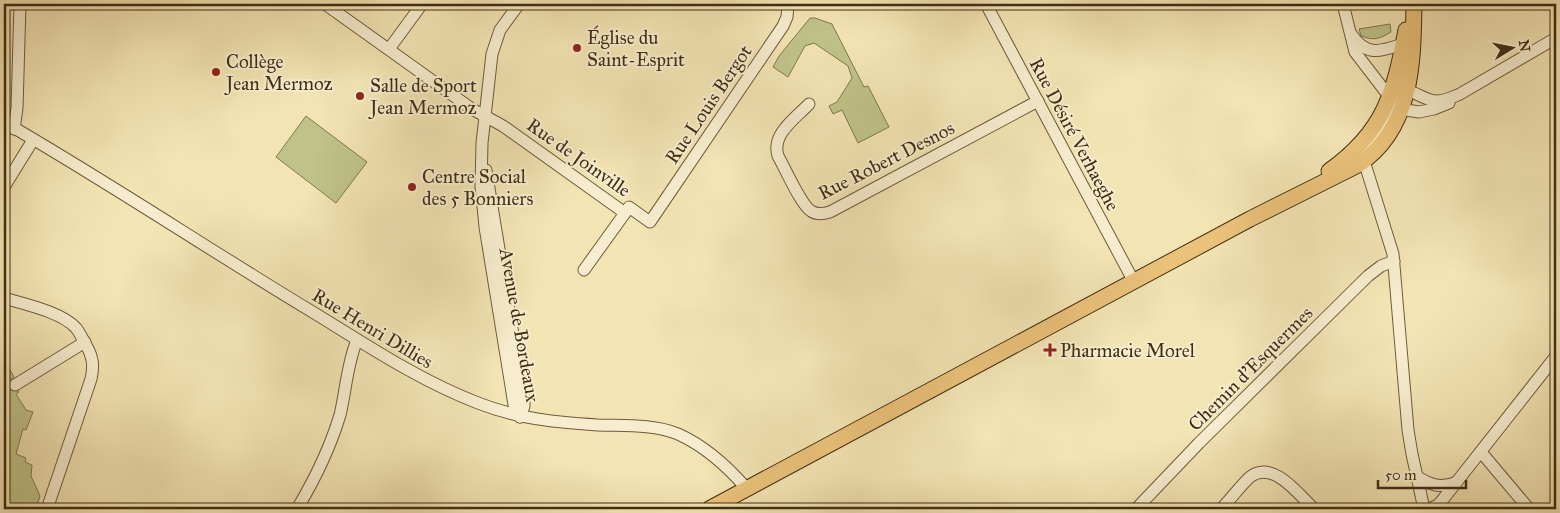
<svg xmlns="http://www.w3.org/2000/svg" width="1560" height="513" font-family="'IM FELL Great Primer',serif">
	<rect width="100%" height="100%" fill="#f3e4b3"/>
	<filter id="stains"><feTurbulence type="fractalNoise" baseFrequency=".004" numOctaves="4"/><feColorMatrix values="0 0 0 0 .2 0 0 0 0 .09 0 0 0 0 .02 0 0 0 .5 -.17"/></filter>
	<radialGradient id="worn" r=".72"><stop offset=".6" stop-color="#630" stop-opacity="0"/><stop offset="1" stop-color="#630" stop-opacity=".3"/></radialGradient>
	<g fill="#bfc389" stroke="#80784e">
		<polygon points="810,18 815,18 832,24 864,87 868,86 889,127 858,143 842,110 833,114 829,106 837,102 852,78 848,66 814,43 805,46 788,77 773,67 779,56"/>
		<path d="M1390,24L1391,32C1379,39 1374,41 1361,36L1359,29Z"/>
		<polygon points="306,116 367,162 336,203 276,157"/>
		<polygon points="4,359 14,377 11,379 19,392 16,394 26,410 33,412 26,430 23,429 16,454 26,458 25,462 32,465 31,476 40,496 36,509 4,509"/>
	</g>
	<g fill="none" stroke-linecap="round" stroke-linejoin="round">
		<defs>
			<g id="minor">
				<polyline points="325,4 472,109 503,126 625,213 629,207 650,222 783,26 787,17 788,4"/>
				<polyline points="519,4 500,30 492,54 482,143 481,186 485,227 511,386 514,405 520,417"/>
				<polyline points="986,4 1134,282"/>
				<polyline points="1343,4 1355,52 1395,104 1406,110 1419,112 1434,109 1449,103"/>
				<path d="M1352,35C1368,60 1386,49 1409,42"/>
				<polyline points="389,49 422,4"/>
				<path d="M1399,90C1412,88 1424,101 1437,101C1445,101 1453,97 1460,94L1556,38"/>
				<polyline points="1400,93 1384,125 1366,151 1364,161 1393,254 1408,430 1412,454 1424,509"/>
				<path d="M809,104C796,118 771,134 778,156C785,168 801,205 811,211C817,215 823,214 830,212L1038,101"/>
				<path d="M4,122C108,182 208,249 311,311C365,344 418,380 478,403C519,419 554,422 598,425C624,426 653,424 678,434C705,446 728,467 747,489"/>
				<polyline points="14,129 17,108 20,4"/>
				<polyline points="486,170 524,401 524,406 520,417"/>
				<polyline points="4,187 33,140"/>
				<polyline points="584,270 625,213"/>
				<path d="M4,298C24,304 62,312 76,328C80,333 83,340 86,345C93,357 94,366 91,379L47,509"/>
				<polyline points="15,385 85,342"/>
				<polyline points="1481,452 1529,509"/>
				<path d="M1416,476C1430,485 1441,489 1457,482"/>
				<path d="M297,509C315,479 330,448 340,415C346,390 347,364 357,340"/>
				<polyline points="1136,509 1199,443 1368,276 1381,266 1394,261"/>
				<path d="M1221,509C1231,499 1240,486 1250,477C1273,459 1299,495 1314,509"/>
				<polyline points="1429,509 1438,505 1444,498 1556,356"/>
			</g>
			<g id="major">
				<path d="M1329,171C1385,131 1394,93 1406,30"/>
				<path d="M709,509L1250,219L1358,165C1413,129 1413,62 1414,4"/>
			</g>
		</defs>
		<use href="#minor" stroke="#6e5b3c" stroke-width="13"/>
		<use href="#major" stroke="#412d14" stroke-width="17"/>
		<use href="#minor" stroke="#f7edce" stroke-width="11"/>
		<use href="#major" stroke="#eac27a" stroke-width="15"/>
	</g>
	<g fill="#8f2418" stroke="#f7edce" stroke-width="2">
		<circle cx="577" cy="48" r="5"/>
		<circle cx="216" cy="72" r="5"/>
		<circle cx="360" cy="96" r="5"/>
		<circle cx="412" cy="187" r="5"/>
		<path d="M1047.5 342.5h5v5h5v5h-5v5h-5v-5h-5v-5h5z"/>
	</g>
	<g text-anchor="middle" stroke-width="4" stroke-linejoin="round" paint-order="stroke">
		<g font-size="19" fill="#412d14" stroke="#f7edce" text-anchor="start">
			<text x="587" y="44">Église du<tspan x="587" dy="22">Saint-Esprit</tspan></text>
			<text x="226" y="68">Collège<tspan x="226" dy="22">Jean Mermoz</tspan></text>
			<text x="370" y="92">Salle de Sport<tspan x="370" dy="22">Jean Mermoz</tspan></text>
			<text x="422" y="183">Centre Social<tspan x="422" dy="22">des 5 Bonniers</tspan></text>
			<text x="1060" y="357">Pharmacie Morel</text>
		</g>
		<g font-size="19" fill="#412d14" stroke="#f7edce">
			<text transform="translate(708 104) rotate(-56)" y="7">Rue Louis Bergot</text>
			<text transform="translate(1075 134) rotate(62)" y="7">Rue Désiré Verhaeghe</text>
			<text transform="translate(579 157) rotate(35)" y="7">Rue de Joinville</text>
			<text transform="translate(886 160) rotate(-27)" y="7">Rue Robert Desnos</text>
			<text transform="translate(520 325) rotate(80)" y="7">Avenue de Bordeaux</text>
			<text transform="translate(373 328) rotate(31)" y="7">Rue Henri Dillies</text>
			<text transform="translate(1250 368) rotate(-45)" y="7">Chemin d'Esquermes</text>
		</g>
	</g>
	<rect width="1560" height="513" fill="none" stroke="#f3e4b3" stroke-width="20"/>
	<rect x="5" y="5" width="1550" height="503" fill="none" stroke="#412d14" stroke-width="2.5"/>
	<rect x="10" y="10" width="1540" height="493" fill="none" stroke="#412d14"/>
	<g transform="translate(1512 48) rotate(80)" stroke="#f7edce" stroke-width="4" paint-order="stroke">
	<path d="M0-4L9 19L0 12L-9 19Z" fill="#412d14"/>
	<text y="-8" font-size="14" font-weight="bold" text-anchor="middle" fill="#412d14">N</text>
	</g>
	<path d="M1378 480v8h88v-8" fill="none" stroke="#412d14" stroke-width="2.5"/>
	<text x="1385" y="480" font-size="15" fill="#412d14" stroke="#f7edce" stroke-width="4" paint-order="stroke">50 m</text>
	<rect width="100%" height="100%" filter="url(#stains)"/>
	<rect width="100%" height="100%" fill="url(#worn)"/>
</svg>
